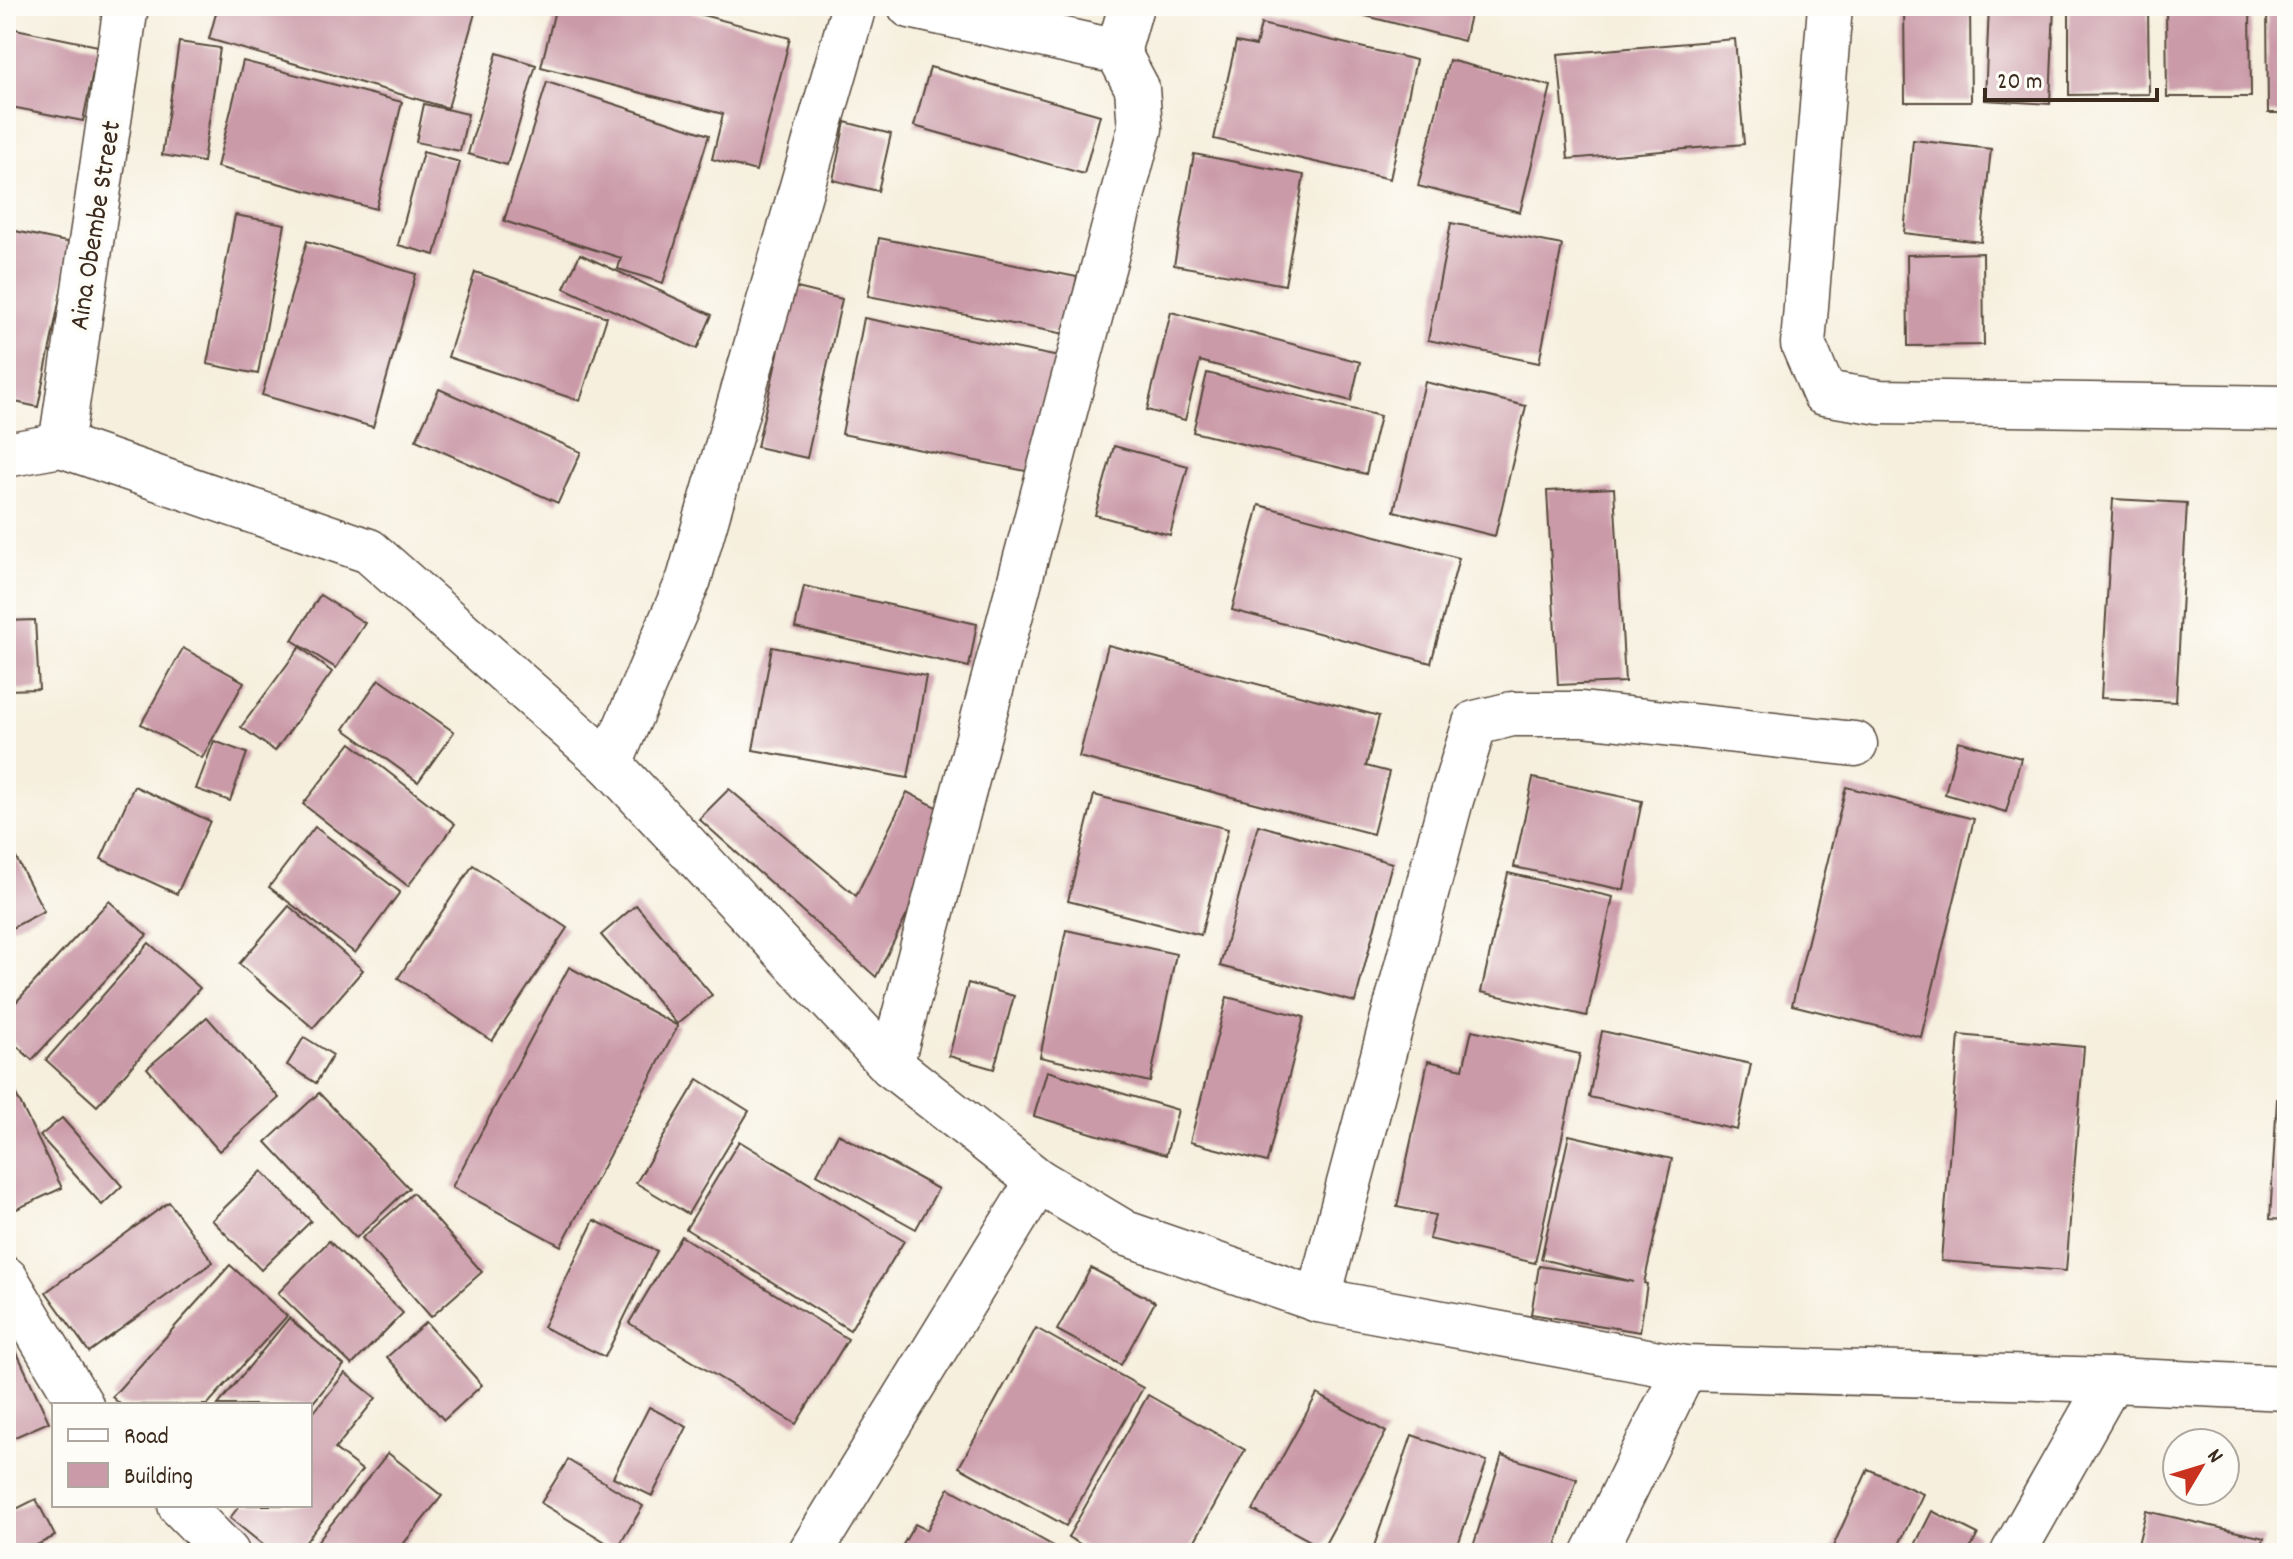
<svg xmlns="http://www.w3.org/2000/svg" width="2293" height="1559" font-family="Dekko,sans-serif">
	<rect width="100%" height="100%" fill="#fdfcf7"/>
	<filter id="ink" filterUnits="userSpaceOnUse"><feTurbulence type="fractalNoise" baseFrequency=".0125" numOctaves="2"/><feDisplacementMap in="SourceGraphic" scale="16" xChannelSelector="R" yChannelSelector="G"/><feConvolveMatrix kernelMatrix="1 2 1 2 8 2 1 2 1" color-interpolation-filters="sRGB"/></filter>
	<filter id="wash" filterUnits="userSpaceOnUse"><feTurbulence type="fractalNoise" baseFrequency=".006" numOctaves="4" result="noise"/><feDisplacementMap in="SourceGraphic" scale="32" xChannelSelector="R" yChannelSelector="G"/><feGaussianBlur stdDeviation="1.8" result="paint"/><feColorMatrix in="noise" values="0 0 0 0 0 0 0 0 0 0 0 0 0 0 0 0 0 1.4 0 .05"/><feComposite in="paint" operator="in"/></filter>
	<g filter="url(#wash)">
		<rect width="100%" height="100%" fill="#f6efde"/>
		<g id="blocks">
			<g fill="#ca9aa8">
				<polygon points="218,6 477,6 448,108 209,39"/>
				<polygon points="556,6 668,6 790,38 756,171 712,159 723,114 541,67"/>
				<polygon points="1327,6 1472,6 1464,41"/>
				<polygon points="1904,6 1970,6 1971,102 1905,102"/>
				<polygon points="1989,6 2054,6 2050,104 1985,100"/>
				<polygon points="2069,6 2148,6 2149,94 2069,95"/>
				<polygon points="2166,6 2250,6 2251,97 2167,97"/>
				<polygon points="2267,6 2287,6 2287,113 2268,113"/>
				<polygon points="1261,24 1416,60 1390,179 1214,139 1236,42 1256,46"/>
				<polygon points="6,27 98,46 83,121 6,106"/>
				<polygon points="1735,39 1744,144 1568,159 1558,54"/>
				<polygon points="179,42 220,48 203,162 162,155"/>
				<polygon points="497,53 536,65 507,165 468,154"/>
				<polygon points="1449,60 1551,86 1520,212 1418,186"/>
				<polygon points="243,61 402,102 376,209 217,167"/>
				<polygon points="930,67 1100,115 1084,174 914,126"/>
				<polygon points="547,82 709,135 663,283 618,269 621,258 504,221"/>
				<polygon points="424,104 468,114 460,151 416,142"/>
				<polygon points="845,122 891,134 878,191 833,180"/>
				<polygon points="1913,140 1991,149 1981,242 1904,233"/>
				<polygon points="423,152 460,162 435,255 398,245"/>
				<polygon points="1194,154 1304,175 1285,285 1174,265"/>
				<polygon points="235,215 285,224 258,374 207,364"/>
				<polygon points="1451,223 1562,245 1539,363 1428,340"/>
				<polygon points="6,229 71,243 38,407 6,400"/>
				<polygon points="879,238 1077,277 1065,334 868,296"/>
				<polygon points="307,241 416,274 373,427 262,395"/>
				<polygon points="1983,253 1984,345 1908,346 1907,255"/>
				<polygon points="580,254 712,315 697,349 564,288"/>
				<polygon points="475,272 607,317 580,401 448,357"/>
				<polygon points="793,287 842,299 807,458 757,447"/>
				<polygon points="1171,312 1360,362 1351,401 1200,361 1185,420 1147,410"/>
				<polygon points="864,318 1059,357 1036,473 842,434"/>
				<polygon points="1207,373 1380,416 1366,474 1193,432"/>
				<polygon points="1425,382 1526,406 1495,536 1394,511"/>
				<polygon points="439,389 581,452 558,503 416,440"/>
				<polygon points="1114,446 1188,466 1170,535 1095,515"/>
				<polygon points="1614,488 1625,682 1558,685 1547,491"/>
				<polygon points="2113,499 2187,503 2176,702 2101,698"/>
				<polygon points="1259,505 1459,558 1431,663 1232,610"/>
				<polygon points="804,586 977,624 969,667 795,628"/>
				<polygon points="320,595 365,623 336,668 292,640"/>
				<polygon points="35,620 39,689 6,690 6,621"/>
				<polygon points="1108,645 1379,716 1366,766 1389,772 1373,834 1079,757"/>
				<polygon points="300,647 332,672 275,751 241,727"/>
				<polygon points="772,647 926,676 908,778 753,750"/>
				<polygon points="183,648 244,682 202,758 141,724"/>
				<polygon points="379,679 454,732 418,782 344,729"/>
				<polygon points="214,741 247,753 230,801 196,789"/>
				<polygon points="1958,741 2021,758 2006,812 1945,794"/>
				<polygon points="351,743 455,824 408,886 303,804"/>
				<polygon points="1533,778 1642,801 1624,890 1514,867"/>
				<polygon points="134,786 210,821 177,894 101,859"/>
				<polygon points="1846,787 1974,819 1921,1037 1792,1005"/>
				<polygon points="729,789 856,896 907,792 956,817 876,977 699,819"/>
				<polygon points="1094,795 1228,829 1201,935 1068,901"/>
				<polygon points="1258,825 1392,863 1355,1002 1220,966"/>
				<polygon points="315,827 400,892 355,953 269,887"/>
				<polygon points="6,839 44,911 6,931"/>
				<polygon points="473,865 567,928 492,1041 398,978"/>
				<polygon points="1508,873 1613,897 1587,1016 1481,992"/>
				<polygon points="109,901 147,935 32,1060 6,1036 6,1013"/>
				<polygon points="636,905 712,995 677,1024 601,935"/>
				<polygon points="289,906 363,970 313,1028 239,964"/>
				<polygon points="1066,930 1176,954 1150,1082 1040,1057"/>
				<polygon points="149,943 200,988 97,1106 46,1060"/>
				<polygon points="569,967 678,1026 561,1246 452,1187"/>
				<polygon points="968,983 1014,996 994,1069 949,1056"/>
				<polygon points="1227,997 1304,1017 1267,1162 1190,1142"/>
				<polygon points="207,1017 279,1098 219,1151 147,1068"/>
				<polygon points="1472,1030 1580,1054 1535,1263 1429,1239 1435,1215 1397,1207 1428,1061 1463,1069"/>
				<polygon points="1602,1031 1751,1064 1737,1130 1589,1097"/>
				<polygon points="1959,1035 2084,1047 2066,1271 1941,1261"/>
				<polygon points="304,1037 333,1055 316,1083 287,1065"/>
				<polygon points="1047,1071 1178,1110 1166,1155 1034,1116"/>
				<polygon points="6,1074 62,1188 6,1214"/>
				<polygon points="698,1079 749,1111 688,1214 636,1183"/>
				<polygon points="319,1093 409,1188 356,1238 266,1142"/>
				<polygon points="2277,1099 2287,1100 2287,1220 2270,1219"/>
				<polygon points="62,1118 122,1186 102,1205 40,1136"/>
				<polygon points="838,1134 938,1189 916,1229 817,1174"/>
				<polygon points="1569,1135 1672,1159 1644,1283 1647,1284 1640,1332 1531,1314 1539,1266 1634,1282 1541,1259"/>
				<polygon points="739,1141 904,1241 850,1330 686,1229"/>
				<polygon points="262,1171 311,1221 261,1270 212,1220"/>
				<polygon points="413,1193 482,1272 431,1317 362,1238"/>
				<polygon points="169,1202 213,1262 89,1352 46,1292"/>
				<polygon points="594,1220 657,1251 605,1357 543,1327"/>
				<polygon points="681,1236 848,1339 796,1424 629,1323"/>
				<polygon points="329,1241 403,1313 352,1365 278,1293"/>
				<polygon points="230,1265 287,1316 207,1405 121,1405 112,1397"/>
				<polygon points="1091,1268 1155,1302 1121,1365 1057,1330"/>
				<polygon points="289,1318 344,1365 311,1405 218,1405"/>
				<polygon points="426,1322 482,1385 444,1420 387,1357"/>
				<polygon points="1036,1328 1143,1388 1066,1526 959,1467"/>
				<polygon points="12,1342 49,1422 6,1441 6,1345"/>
				<polygon points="345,1373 376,1398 335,1449 362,1470 297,1553 273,1553 230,1518 240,1505 310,1505 310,1417"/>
				<polygon points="1317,1394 1386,1432 1323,1548 1253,1510"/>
				<polygon points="1148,1395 1245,1450 1188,1553 1096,1553 1068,1537"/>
				<polygon points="649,1407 687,1427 652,1496 613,1477"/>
				<polygon points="1412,1435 1487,1461 1455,1553 1395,1553 1374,1546"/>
				<polygon points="388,1453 442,1496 396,1553 308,1553"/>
				<polygon points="1502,1455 1577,1479 1554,1553 1471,1553"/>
				<polygon points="568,1460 643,1506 617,1549 541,1503"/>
				<polygon points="1868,1469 1923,1494 1895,1553 1830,1553"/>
				<polygon points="949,1488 1066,1553 898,1553 915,1524 927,1530"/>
				<polygon points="36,1499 55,1536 21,1553 6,1553 6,1514"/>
				<polygon points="1932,1511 1978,1534 1968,1553 1911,1553"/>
				<polygon points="2146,1511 2264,1538 2260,1553 2136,1553"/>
			</g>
		</g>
	</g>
	<g filter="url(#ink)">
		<use href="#blocks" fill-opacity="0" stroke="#57483b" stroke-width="2"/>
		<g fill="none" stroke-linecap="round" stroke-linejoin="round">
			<defs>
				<g id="street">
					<polyline points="1830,6 1803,344 1824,393 1880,402 2287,408"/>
					<polyline points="1118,52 1131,6"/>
					<polyline points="6,455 61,445 369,551 610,764 891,1065 1038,1181 1125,1233 1318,1300 1685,1368 2111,1380 2287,1388"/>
					<polyline points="610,764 689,579 854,6"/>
					<polyline points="891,1065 1140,129 1137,88 1118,52 910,6"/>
					<polyline points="6,1279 81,1405"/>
					<polyline points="1318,1300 1451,800 1475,723 1512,714 1582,714 1855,744"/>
					<polyline points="180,1505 227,1553"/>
					<polyline points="810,1553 1038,1181"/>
					<polyline points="1594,1553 1685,1368"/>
					<polyline points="2013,1553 2111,1380"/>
				</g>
				<polyline id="secondary" points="61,445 126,6"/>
			</defs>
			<use href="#street" stroke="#57483b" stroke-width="47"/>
			<use href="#secondary" stroke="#57483b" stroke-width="47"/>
			<use href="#street" stroke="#fff" stroke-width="44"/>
			<use href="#secondary" stroke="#fff" stroke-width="44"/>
		</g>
	</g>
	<g text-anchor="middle" stroke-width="8" stroke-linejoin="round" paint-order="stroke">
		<g font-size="28" fill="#3b2a1e" stroke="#fdfcf7">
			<text transform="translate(93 225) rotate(-81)" y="10">Aina Obembe Street</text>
		</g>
	</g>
	<rect width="2293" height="1559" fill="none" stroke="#fdfcf7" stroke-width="32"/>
	<rect x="52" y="1403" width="260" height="104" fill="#fdfcf7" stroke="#afa8a0" stroke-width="2"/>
	<rect x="68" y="1429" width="40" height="12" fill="#ffffff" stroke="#afa8a0" stroke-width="2"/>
	<text x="124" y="1443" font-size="24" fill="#3b2a1e">Road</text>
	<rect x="68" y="1463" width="40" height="24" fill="#ca9aa8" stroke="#afa8a0" stroke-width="2"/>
	<text x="124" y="1483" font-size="24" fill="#3b2a1e">Building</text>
	<g transform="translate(2201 1467) rotate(52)"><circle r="38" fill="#fdfcf7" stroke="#afa8a0" stroke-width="2"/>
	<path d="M0-6L14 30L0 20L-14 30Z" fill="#c8321e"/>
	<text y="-12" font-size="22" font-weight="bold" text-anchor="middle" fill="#3b2a1e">N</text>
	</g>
	<path d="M1985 88v12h172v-12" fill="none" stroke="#3b2a1e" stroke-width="4"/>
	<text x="1997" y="88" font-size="24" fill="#3b2a1e" stroke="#fdfcf7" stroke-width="6" paint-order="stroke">20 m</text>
</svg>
